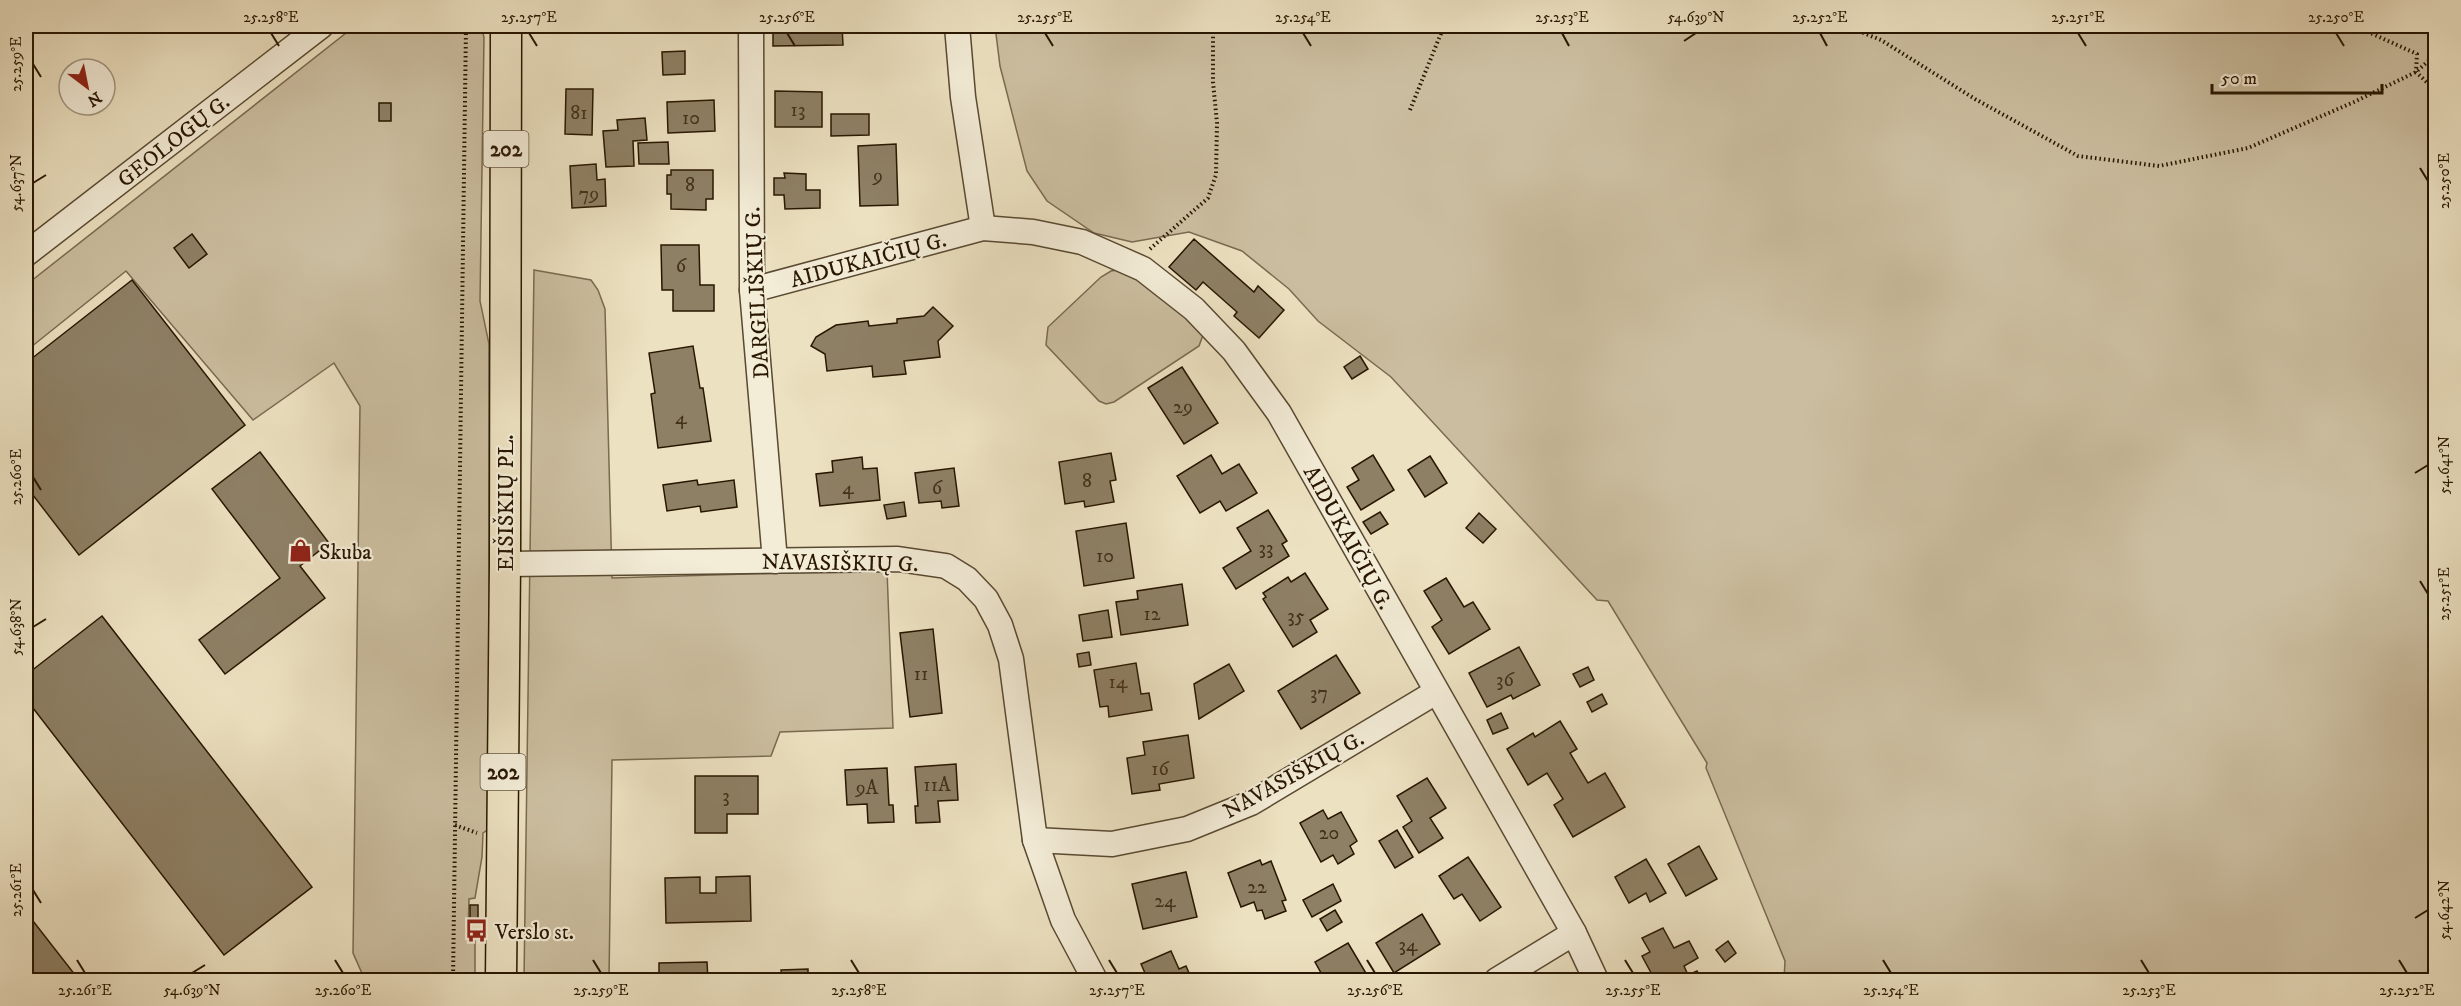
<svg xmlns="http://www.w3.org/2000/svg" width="2461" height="1006" font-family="'IM FELL DW Pica',serif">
	<rect width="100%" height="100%" fill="#ece1c1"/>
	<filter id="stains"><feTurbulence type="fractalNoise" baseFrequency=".00333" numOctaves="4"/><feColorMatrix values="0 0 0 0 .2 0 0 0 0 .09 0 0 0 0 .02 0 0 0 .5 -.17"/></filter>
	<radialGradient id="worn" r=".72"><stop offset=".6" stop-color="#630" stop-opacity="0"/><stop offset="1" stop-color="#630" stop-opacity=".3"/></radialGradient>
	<g fill="#cbbea0" stroke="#7a6a50" stroke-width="1.5">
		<polygon points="355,26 481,26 484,37 480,301 489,344 489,829 483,833 482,857 475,898 469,899 468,932 475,932 475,972 472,980 365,980 353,953 360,406 334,363 253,420 126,271 26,351 26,285"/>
		<polygon points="995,26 2435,26 2435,980 1784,980 1785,961 1706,768 1707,763 1608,601 1597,600 1391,377 1318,321 1289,289 1242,251 1189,232 1132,242 1094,233 1047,201 1027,171 1000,66"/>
		<path d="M1123,269C1152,287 1183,306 1203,335L1199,346L1114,402L1106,404L1099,401L1046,345L1048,327L1101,277L1111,271Z"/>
		<polygon points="534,270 591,280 598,290 605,309 612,578 887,570 893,728 780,732 771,756 612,760 609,980 524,980"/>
	</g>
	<g fill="#8e8065" stroke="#281601" stroke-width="1.5">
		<polygon points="773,26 842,26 843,45 773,46"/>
		<polygon points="685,51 685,74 663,75 662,52"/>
		<polygon points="566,89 593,89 592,135 565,134"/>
		<polygon points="775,91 822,92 822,127 775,127"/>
		<polygon points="714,100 715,131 668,133 667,102"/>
		<rect x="379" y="103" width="12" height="18"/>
		<polygon points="831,114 869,114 869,135 831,136"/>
		<polygon points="645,118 647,140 633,141 634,166 606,167 603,131 618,130 617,120"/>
		<polygon points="668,142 669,164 639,164 638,143"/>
		<polygon points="896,144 898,205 860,206 858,146"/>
		<polygon points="596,164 597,180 605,179 606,206 572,208 570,166"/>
		<polygon points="671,170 713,170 713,199 706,199 706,210 671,209 671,194 667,194 667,175 671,175"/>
		<polygon points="784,173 806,174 806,190 820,190 820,208 785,209 784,195 774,195 774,178 785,178"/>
		<polygon points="192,234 207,254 189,268 174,248"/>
		<polygon points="1194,239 1254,292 1258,286 1284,310 1259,338 1234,316 1237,312 1203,282 1196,290 1169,267"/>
		<polygon points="661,245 699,245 700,285 714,285 714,311 673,311 673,290 662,290"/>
		<polygon points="132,280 245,425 79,555 26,486 26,363"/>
		<polygon points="933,307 953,326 938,341 940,357 904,361 906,374 873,377 872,366 827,371 825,354 811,346 816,337 836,325 868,321 869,326 897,323 897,319 924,316"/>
		<polygon points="693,346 700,388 703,388 711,441 658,448 651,394 655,393 649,353"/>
		<polygon points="1360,356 1368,369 1352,379 1344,367"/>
		<polygon points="1182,367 1218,423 1184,444 1148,388"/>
		<polygon points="260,452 329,543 300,566 325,598 225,674 199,640 280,578 212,489"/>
		<polygon points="1111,453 1116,480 1110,481 1114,502 1085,507 1084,501 1065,504 1059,462"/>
		<polygon points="1211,455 1222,474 1239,464 1257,493 1226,511 1220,501 1200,513 1177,476"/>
		<polygon points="1373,455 1394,490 1361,510 1347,487 1359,480 1352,468"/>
		<polygon points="1430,456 1447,483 1425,497 1408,470"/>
		<polygon points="862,457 863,469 877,468 880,500 820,506 816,474 833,472 832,461"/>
		<polygon points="954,468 959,506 942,508 941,501 919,503 915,473"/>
		<polygon points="697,480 698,485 734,480 737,507 701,512 700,506 667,511 663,485"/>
		<polygon points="904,502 906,516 887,519 884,505"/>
		<polygon points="1268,510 1287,541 1282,544 1289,556 1236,589 1223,568 1251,551 1237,528"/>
		<polygon points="1380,512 1388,524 1371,534 1363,522"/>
		<polygon points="1479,513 1496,529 1483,543 1466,528"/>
		<polygon points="1126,523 1134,578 1084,586 1076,531"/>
		<polygon points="1305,573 1328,609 1310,620 1317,632 1293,647 1263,599 1266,597 1263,593 1288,577 1291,582"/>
		<polygon points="1446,578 1464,607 1473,602 1490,629 1449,654 1432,627 1442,620 1424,591"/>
		<polygon points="1182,584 1188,625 1121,635 1116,602 1138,599 1137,591"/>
		<polygon points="1108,610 1112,637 1083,641 1079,615"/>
		<polygon points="102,616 312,887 224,955 26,699 26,675"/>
		<polygon points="933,629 942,713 910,717 900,633"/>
		<polygon points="1519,647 1540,685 1513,699 1511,695 1487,707 1469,673"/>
		<polygon points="1089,652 1091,665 1079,667 1077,654"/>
		<polygon points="1336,655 1360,693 1301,729 1278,691"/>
		<polygon points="1136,663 1141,694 1149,693 1152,710 1109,717 1108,706 1100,707 1094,670"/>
		<polygon points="1229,664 1244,691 1199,719 1194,684"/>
		<polygon points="1588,667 1594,680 1580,687 1573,674"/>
		<polygon points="1602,694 1607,704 1592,712 1587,702"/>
		<polygon points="1501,713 1508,728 1493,734 1487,720"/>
		<polygon points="1560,721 1577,749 1570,753 1588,783 1605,773 1625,807 1573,837 1554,805 1563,799 1547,773 1528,785 1507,749 1533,733 1535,737"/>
		<polygon points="1188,735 1194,778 1159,784 1160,790 1132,794 1127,758 1145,755 1143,742"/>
		<polygon points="956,764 958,800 938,801 940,822 916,823 915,806 918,806 915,767"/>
		<polygon points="887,768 889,805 893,805 894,822 868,823 867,804 847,805 845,770"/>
		<polygon points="695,776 758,776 758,814 727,814 727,833 695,833"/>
		<polygon points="1427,778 1446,808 1430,818 1443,838 1419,853 1403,827 1412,821 1397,796"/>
		<polygon points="1323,810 1328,819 1341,812 1357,841 1350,846 1354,854 1338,864 1333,855 1321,862 1300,823"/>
		<polygon points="1397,830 1413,857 1395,868 1379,841"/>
		<polygon points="1699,846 1717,879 1686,896 1668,864"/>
		<polygon points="1468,857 1501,907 1480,921 1462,894 1454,899 1439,876"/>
		<polygon points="1646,859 1666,893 1650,902 1646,893 1629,903 1615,877"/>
		<polygon points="1260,860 1262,865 1271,861 1286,900 1282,901 1286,911 1265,919 1262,910 1257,911 1254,902 1241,907 1228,873"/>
		<polygon points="1186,872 1197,917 1143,929 1132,884"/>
		<polygon points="750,876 751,921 666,923 665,878 700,877 700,893 716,893 716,877"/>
		<polygon points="1333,884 1341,901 1312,917 1303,900"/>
		<polygon points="470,905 478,905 478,921 470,920"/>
		<polygon points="1335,910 1342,922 1327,931 1320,919"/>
		<polygon points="26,912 79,980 26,980"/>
		<polygon points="1422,914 1440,944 1394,973 1376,943"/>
		<polygon points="1663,928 1674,948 1689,941 1698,958 1684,966 1688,975 1697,971 1702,980 1655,980 1642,956 1650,952 1642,938"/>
		<polygon points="1728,941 1736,953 1725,962 1716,950"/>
		<polygon points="1348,943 1370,980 1325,980 1315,962"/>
		<polygon points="1171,951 1179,969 1186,966 1192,980 1148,980 1141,964"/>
		<polygon points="707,962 708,980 659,980 659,963"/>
		<polygon points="808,969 808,980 782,980 781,970"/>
	</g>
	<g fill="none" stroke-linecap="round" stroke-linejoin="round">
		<defs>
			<g id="minor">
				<polyline points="751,26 752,290 775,561"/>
				<polyline points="957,26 963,97 983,228"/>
				<polyline points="26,254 321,26"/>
				<polyline points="752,290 983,228 1033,232 1082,242 1143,269 1194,309 1234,351 1279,413 1574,933 1596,980"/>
				<polyline points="505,564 898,559 946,566 967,579 986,599 1000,625 1011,659 1035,840 1063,920 1095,980"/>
				<polyline points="1035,840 1112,844 1187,829 1251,803 1436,692"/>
				<polyline points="1497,980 1574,933"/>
			</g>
			<polyline id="major" points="501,980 505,564 506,26"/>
		</defs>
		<use href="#minor" stroke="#594931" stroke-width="27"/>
		<use href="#major" stroke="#281601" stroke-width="33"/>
		<g stroke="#281601" stroke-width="4" stroke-dasharray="1.5 3" stroke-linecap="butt">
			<polyline points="1846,26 1881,40 1975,99 2078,156 2159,166 2248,148 2354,102 2416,72 2436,54"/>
			<polyline points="2355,26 2417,54 2416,72 2436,91"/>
			<polyline points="1410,110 1444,26"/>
			<polyline points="1150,249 1208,198 1216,175 1217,123 1213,82 1213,26"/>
			<polyline points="455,825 477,833"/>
			<polyline points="453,980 466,26"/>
		</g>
		<use href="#minor" stroke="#f3ecd7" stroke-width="24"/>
		<use href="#major" stroke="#ece1c1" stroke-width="30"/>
	</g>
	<path fill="none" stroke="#281601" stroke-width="2" d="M271,33L279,46M529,33L537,46M787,33L795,46M1045,33L1053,46M1303,33L1311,46M1562,33L1569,46M1820,33L1827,46M2078,33L2086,46M2336,33L2344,46M1684,41L1696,33M33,64L41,77M2420,168L2428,181M33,183L46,175M2415,473L2428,465M33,477L41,490M2420,581L2428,594M33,627L46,619M33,890L41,903M2415,918L2428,910M77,960L85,973M335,960L343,973M593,960L601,973M851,960L859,973M1109,960L1117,973M1367,960L1375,973M1625,960L1633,973M1883,960L1891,973M2141,960L2149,973M2399,960L2407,973M192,973L205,965"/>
	<defs>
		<symbol id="shop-bare" viewBox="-9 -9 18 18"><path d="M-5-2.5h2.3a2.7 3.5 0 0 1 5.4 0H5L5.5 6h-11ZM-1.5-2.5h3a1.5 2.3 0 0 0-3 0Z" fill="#8f2418" stroke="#f3ecd7" stroke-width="2.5" paint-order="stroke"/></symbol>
		<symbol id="bus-bare" viewBox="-9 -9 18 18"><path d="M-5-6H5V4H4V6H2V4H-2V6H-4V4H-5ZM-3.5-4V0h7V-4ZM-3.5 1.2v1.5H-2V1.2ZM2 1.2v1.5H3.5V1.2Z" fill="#8f2418" stroke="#f3ecd7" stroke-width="2.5" paint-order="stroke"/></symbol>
	</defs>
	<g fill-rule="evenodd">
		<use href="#shop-bare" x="284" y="534" width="33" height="33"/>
		<use href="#bus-bare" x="460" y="914" width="33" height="33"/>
	</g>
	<g text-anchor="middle" stroke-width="4.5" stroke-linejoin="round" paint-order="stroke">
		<g font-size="20" fill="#42301a">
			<text x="798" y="116">13</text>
			<text x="579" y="119">81</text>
			<text x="691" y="124">10</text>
			<text x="878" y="182">9</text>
			<text x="690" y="191">8</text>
			<text x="589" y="200">79</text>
			<text x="681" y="272">6</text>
			<text x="1183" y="413">29</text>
			<text x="681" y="424">4</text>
			<text x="1087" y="487">8</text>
			<text x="848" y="494">4</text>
			<text x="937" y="494">6</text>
			<text x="1266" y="554">33</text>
			<text x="1105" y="562">10</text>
			<text x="1152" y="620">12</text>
			<text x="1296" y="622">35</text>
			<text x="921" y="680">11</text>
			<text x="1505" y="686">36</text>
			<text x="1118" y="688">14</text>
			<text x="1319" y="699">37</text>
			<text x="1160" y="775">16</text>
			<text x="937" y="791">11A</text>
			<text x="867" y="794">9A</text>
			<text x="726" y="802">3</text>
			<text x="1329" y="839">20</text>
			<text x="1257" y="893">22</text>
			<text x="1165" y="907">24</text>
			<text x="1408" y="951">34</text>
		</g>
		<g fill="#f3ecd7" stroke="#655641" stroke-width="1.5">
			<rect x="483.5" y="131" width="45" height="36" rx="4.5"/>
			<rect x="480.5" y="754" width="45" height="36" rx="4.5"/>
		</g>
		<g font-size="21" font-weight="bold" fill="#281601">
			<text x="506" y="156">202</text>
			<text x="503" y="779">202</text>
		</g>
		<g font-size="22" fill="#281601" stroke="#f3ecd7">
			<text transform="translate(173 140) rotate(-38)" y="8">GEOLOGŲ G.</text>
			<text transform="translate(868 259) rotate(-15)" y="8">AIDUKAIČIŲ G.</text>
			<text transform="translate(756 293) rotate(-93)" y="8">DARGILIŠKIŲ G.</text>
			<text transform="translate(505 503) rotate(-90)" y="8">EIŠIŠKIŲ PL.</text>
			<text transform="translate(1349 537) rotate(61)" y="8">AIDUKAIČIŲ G.</text>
			<text transform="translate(840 562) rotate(1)" y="8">NAVASIŠKIŲ G.</text>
			<text transform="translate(1293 774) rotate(-29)" y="8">NAVASIŠKIŲ G.</text>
		</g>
		<g font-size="22" fill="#281601" stroke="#f3ecd7" text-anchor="start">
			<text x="319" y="559">Skuba</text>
			<text x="495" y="939">Verslo st.</text>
		</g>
	</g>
	<rect width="2461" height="1006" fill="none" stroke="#ece1c1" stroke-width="66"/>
	<g transform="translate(87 87) rotate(148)"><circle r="28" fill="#f3ecd7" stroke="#a29681" stroke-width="1.5"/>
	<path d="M0-4.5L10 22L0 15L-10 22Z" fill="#8f2418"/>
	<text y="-9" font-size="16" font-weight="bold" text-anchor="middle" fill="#281601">N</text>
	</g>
	<path d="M2212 84v9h170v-9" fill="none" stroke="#281601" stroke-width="3"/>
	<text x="2221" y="84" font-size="18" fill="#281601" stroke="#f3ecd7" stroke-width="4.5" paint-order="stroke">50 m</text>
	<rect x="33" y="33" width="2395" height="940" fill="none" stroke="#281601" stroke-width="2"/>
	<g font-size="15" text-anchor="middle" fill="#281601">
		<text x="271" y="22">25.258°E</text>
		<text x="529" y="22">25.257°E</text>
		<text x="787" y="22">25.256°E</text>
		<text x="1045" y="22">25.255°E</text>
		<text x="1303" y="22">25.254°E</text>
		<text x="1562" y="22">25.253°E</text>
		<text x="1696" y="22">54.639°N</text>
		<text x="1820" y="22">25.252°E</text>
		<text x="2078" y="22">25.251°E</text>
		<text x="2336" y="22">25.250°E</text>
		<text transform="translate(16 64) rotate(-90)" y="5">25.259°E</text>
		<text transform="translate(2444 181) rotate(-90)" y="5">25.250°E</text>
		<text transform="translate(16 183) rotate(-90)" y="5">54.637°N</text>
		<text transform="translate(2444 465) rotate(-90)" y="5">54.641°N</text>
		<text transform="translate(16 477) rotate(-90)" y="5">25.260°E</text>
		<text transform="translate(2444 594) rotate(-90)" y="5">25.251°E</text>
		<text transform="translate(16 627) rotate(-90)" y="5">54.638°N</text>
		<text transform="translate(16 890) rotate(-90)" y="5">25.261°E</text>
		<text transform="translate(2444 910) rotate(-90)" y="5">54.642°N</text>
		<text x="85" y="995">25.261°E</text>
		<text x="192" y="995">54.639°N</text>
		<text x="343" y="995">25.260°E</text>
		<text x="601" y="995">25.259°E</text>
		<text x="859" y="995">25.258°E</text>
		<text x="1117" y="995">25.257°E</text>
		<text x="1375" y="995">25.256°E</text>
		<text x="1633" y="995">25.255°E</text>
		<text x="1891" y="995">25.254°E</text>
		<text x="2149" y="995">25.253°E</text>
		<text x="2407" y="995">25.252°E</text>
	</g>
	<rect width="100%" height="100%" filter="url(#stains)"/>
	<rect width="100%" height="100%" fill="url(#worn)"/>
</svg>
